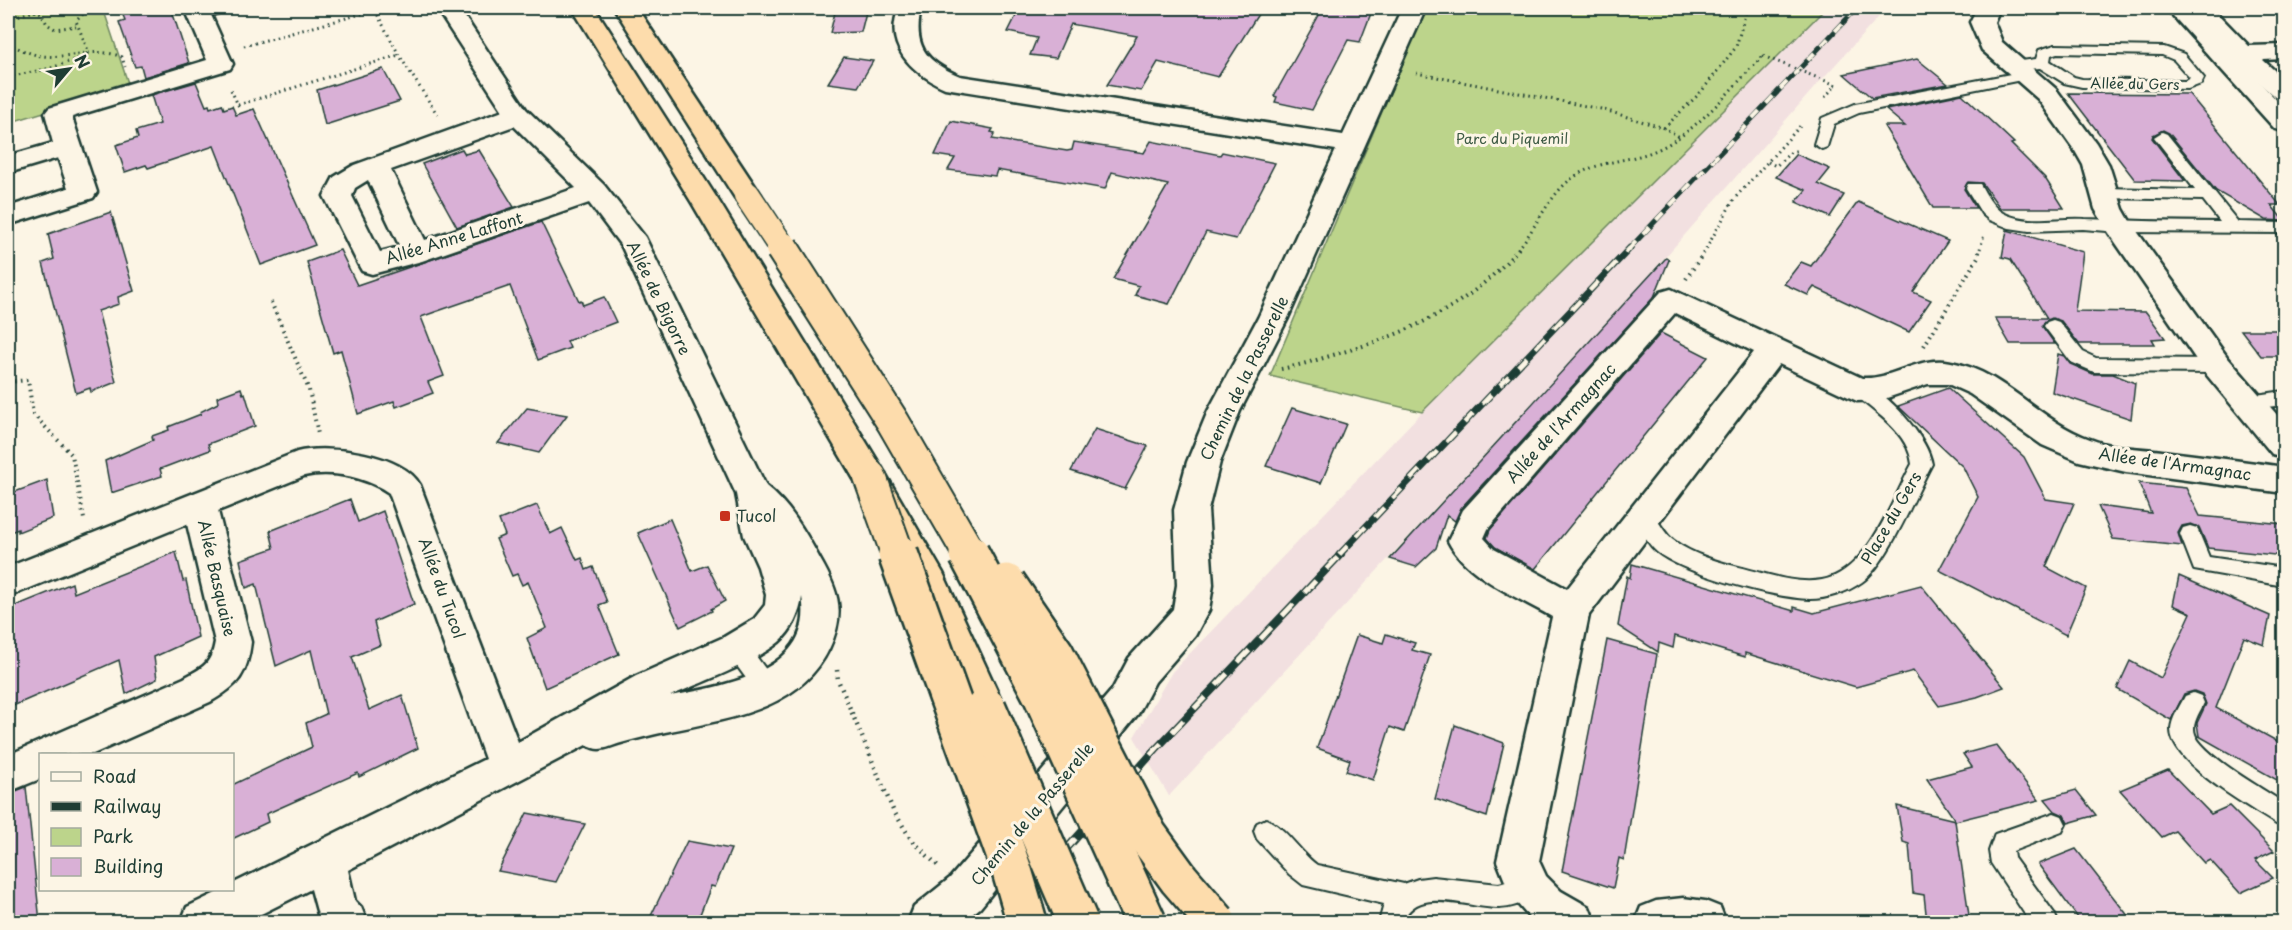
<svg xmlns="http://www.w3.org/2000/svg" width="2292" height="930" font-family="'Playpen Sans',sans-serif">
	<rect width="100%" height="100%" fill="#fcf5e5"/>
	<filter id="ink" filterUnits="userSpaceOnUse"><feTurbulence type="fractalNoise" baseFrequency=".0167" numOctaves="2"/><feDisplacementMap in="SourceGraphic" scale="12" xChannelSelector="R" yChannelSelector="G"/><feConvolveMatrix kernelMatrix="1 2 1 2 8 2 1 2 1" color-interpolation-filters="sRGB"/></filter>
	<g filter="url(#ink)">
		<polygon fill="#f2e0e0" points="1826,8 1887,8 1814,88 1631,296 1169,796 1134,737 1172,672 1422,412"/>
		<g fill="#bcd48b" stroke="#6e8860" stroke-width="1.5">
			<polygon points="8,8 103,8 129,86 8,123"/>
			<polygon points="1426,8 1826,8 1422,412 1270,376"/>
		</g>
		<g fill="#d9b0d6" stroke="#1f3d34" stroke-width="1.5">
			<polygon points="120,8 171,8 189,63 144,77 141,66 135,67 119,22 125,20"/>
			<polygon points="836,8 867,8 861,32 830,33"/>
			<polygon points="1020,8 1055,9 1055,8 1262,8 1218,77 1158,62 1141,91 1107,85 1137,36 1071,24 1056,58 1030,55 1037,38 1008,32"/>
			<polygon points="1323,8 1373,8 1360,42 1348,40 1312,110 1275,102 1277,97 1274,96"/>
			<polygon points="844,57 873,61 858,87 828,83"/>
			<polygon points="1917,59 1948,84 1872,98 1844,74"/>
			<polygon points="383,69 400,101 325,125 317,90"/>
			<polygon points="196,82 206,106 209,105 210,108 222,104 224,109 232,106 236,115 254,109 315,245 261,265 214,146 148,168 146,165 125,172 116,145 138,138 136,131 160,124 151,95"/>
			<polygon points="2068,93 2189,94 2280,205 2271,205 2284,221 2266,220 2216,191 2169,133 2163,130 2153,135 2152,138 2185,181 2135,180"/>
			<polygon points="1962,94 2014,143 2011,144 2045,178 2064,208 2000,208 1982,183 1968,182 1964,189 1976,208 1933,208 1884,126 1905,126 1886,110"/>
			<polygon points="951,121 993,129 991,132 995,133 992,139 1067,151 1072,150 1074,142 1144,153 1151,141 1220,155 1222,152 1275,163 1236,239 1206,232 1169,304 1135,295 1139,286 1113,279 1168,185 1112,172 1105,189 997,170 995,176 948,170 955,158 935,155"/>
			<polygon points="462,149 465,154 479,150 514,207 457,227 422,164"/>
			<polygon points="1796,154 1830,169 1818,184 1844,195 1830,217 1796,202 1806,190 1776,177"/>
			<polygon points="1858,202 1948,241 1913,292 1931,300 1909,332 1814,287 1808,295 1784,284 1801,262 1811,266"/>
			<polygon points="111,212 134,291 118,297 119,304 98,311 116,382 91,392 90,388 76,393 43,263 54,259 48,234"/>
			<polygon points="541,222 579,301 581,300 583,305 604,297 616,322 567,341 570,348 538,360 510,286 435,312 421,317 444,376 428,382 433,393 396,407 394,401 358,414 341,350 333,353 307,262 340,250 357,285"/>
			<polygon points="2007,230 2083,252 2075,311 2146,312 2165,338 2152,339 2155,344 2079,344 2061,321 2052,318 2045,321 2042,326 2055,344 2010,344 1995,318 2047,318 2010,259 2002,257"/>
			<polygon points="1666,258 1669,260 1654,297 1461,508 1455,521 1447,515 1436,548 1416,567 1390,559"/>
			<polygon points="2241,330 2284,330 2284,356 2261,356"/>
			<polygon points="1661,333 1708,357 1535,569 1495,547 1487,538 1490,530"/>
			<polygon points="2058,354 2064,356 2070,364 2093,374 2113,374 2135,383 2131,419 2052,392"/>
			<polygon points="241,388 243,394 245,393 255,426 208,444 210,450 160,469 162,476 111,493 105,461 153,440 152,436 169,430 168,427 201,414 200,412 218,403 217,397"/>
			<polygon points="1948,388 2024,457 2046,499 2074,503 2046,567 2086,588 2066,635 1939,570 1978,497 1963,467 1898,406"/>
			<polygon points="527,408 567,415 539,453 498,443"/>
			<polygon points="1292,408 1346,424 1321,483 1266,466"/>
			<polygon points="1095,429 1148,446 1125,489 1071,471"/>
			<polygon points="47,480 53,518 18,532 18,529 8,533 8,498 12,496 12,493"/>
			<polygon points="2139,483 2186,488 2200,516 2284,524 2284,556 2208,548 2199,527 2191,524 2182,526 2178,533 2182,546 2113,539 2098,506 2151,513"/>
			<polygon points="350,499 358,522 383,511 414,604 374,622 380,645 352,657 369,710 402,695 418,748 359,777 358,773 266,814 268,822 232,839 232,785 312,747 306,723 326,714 311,650 276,666 256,584 246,588 240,560 274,548 270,531"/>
			<polygon points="537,505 550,534 562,528 577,560 582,558 586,570 593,567 607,602 599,605 619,654 545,688 527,638 547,628 528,582 522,585 517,574 512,576 496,539 505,535 499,520"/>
			<polygon points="670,519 692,571 707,565 725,601 711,609 712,611 680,627 638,533"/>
			<polygon points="176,552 183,581 186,580 198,637 154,657 157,679 126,694 119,660 8,708 8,609 72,583 74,593"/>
			<polygon points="1632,564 1794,611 1794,607 1814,613 1921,585 2004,687 1977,697 1939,706 1913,671 1856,687 1745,653 1745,657 1675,636 1673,648 1659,643 1658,652 1618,626 1627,576 1630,578"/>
			<polygon points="2179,576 2270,616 2264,645 2244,637 2216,708 2284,745 2284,784 2199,736 2197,723 2206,704 2202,694 2194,691 2184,694 2171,720 2117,689 2130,661 2161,678 2191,613 2173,605"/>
			<polygon points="1386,634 1415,643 1412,650 1430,655 1404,732 1390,727 1373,780 1346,771 1350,760 1317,748 1357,635 1383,643"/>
			<polygon points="1607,640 1657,654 1624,860 1619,858 1613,888 1562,871"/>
			<polygon points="1455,725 1504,743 1487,817 1435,799"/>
			<polygon points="1996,745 2039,800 1955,821 1970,922 1927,922 1924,895 1913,893 1909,844 1903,842 1897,806 1955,820 1927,779 1972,767 1963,754"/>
			<polygon points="2168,770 2211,814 2229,806 2274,851 2255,860 2273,878 2240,893 2210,860 2204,863 2175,831 2162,837 2120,790"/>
			<polygon points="26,787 40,922 8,922 8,794"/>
			<polygon points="2076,790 2096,815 2068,823 2064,815 2055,811 2045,799"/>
			<polygon points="527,813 585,824 556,882 498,871"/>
			<polygon points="687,841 731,849 715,887 711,886 697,922 648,922"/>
			<polygon points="2076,849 2114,898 2133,922 2081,922 2038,864"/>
		</g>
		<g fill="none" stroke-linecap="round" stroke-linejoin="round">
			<defs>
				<g id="lane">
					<path d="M2055,45L2164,47L2184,54L2204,78L2201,84L2188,89L2082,87L2064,83L2040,68L2014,70L2007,66L2014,62L2036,59L2039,50ZM2057,53L2162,55L2174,60L2190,78L2185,81L2082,79L2074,77L2050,61L2051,55Z"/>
					<polygon points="2026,71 2033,75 2031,78 1859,113 1834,124 1827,147 1822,149 1814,144 1822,118 1855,104"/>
					<path d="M2162,132L2167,134L2238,222L2284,223V233L2119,232L2083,229L2029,231L2009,228L1989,220L1982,214L1966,188L1968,184H1980C1986,194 1992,207 2003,213C2029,226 2057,217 2085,219C2130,221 2175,222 2220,222L2203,200L2103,198L2095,193L2103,188L2195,190L2154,137Z"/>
					<polygon points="2053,320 2059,322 2083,352 2096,358 2217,359 2223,361 2226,366 2223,371 2217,373 2094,372 2071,362 2044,326 2047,322"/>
					<path d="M1862,383C1887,391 1928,438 1932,464C1915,495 1889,562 1862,582C1848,592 1827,599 1810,599C1775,598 1684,574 1657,552C1647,543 1640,530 1634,518L1637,512C1656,506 1660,531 1673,540C1695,557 1727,564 1754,571C1776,577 1800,584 1822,580C1868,572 1892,500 1912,464C1909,434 1877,413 1855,395L1853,390L1855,385Z"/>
					<polygon points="2284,391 2284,405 2249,409 2242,407 2240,402 2242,397"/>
					<polygon points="2190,526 2197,528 2209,557 2284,568 2284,586 2194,570 2180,534 2183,528"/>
					<polygon points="737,639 745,641 775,682 778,689 775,696 767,699 759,696 729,655 726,648 729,641"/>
					<path d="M2193,693L2201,696L2204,703C2200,712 2191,724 2195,734C2202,755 2265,790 2284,803V827L2276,824C2250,807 2171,764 2171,730C2171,719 2180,706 2185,696Z"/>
					<polygon points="2054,813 2062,816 2066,824 2062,832 2013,851 2014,858 2054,913 2058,922 2030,922 1991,863 1989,851 1995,834"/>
					<path d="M1266,819C1287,828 1299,852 1317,865L1404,884L1418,879L1433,877L1499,884L1530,875L1539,878L1542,887L1539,896C1526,901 1513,908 1499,908C1469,909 1416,884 1403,922H1379L1384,904L1303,885L1289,874L1257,839L1254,831L1257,823Z"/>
				</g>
				<g id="street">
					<polygon points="189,8 222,8 218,13 211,15 233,64 230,69 72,117 97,192 93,198 8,225 8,207 68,188 58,158 8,173 8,156 53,143 45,113 49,108 207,60 186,11"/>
					<path d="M436,8H459L526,109L604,185L645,237L766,486C790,505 806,533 820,559C839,592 846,613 829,649C799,711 726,719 665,732C650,735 636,739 621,743C614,745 606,749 599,749C595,749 590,747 586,745L348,870L355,901L361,907L367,922H320L311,889L245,922H181L187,907L222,890H232V884L485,759L389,493C366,477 332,470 304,476L218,511L251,642C247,675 239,685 210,702L93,754H40V779L8,792V755L184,678C203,667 211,665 215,642L187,524L8,597V567L297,452C328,444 404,454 420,485L518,742L636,676L724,637L754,619L765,605L766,595L758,567L744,536L736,494L622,247L589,203L422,261L372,274L362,271L358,264L324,196L334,177L354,165L503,111ZM514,126L576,188L425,240L391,170ZM368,180L400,247L380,252L352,196L355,188ZM802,597C816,672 722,686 670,696C704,681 750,665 779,642C792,631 800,613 802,597Z"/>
					<path d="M899,8H921C913,45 924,61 960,76L1343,135L1402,8H1426L1288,318L1240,411L1220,462L1208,510L1213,585L1209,610L1195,636L1155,682L1138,714L980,908L962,922H908L914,907L950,878L1112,690L1129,658L1173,609L1177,585L1174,510L1187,462L1208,411L1258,318L1336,150L945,88C912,73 883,46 899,8Z"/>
					<polygon points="1977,8 2000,8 1994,22 2002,42 2056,89 2096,143 2109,165 2123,209 2131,223 2228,358 2284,423 2284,457 2272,454 2206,374 2109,233 2095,209 2083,165 2075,151 2038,99 1982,50 1970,22"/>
					<polygon points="2188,8 2212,8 2249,46 2284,45 2284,59 2263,60 2284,79 2284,99 2275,97 2246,71"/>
					<path d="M1671,289L1862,378C1893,380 1919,355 1951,362C2005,372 2039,421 2090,439C2112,448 2138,448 2162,451C2203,456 2244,461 2284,467V493L2126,472L2079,461L2042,445L1970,394L1948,384H1928L1881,400L1857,401L1779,364L1589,615L1539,861L1546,876L1561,891L1589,907L1595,922H1533L1511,896L1497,861L1552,617C1518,597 1466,577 1448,541L1463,510L1661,292ZM1675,313L1754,352L1567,589L1494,549L1484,538L1488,529Z"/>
					<polygon points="1683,898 1705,901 1720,907 1726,922 1635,922 1641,907 1656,901"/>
				</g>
				<polygon id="secondary" points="2166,8 2190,8 2284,108 2284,131 2275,129"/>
				<g id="highway">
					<polygon points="572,8 595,8 720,203 882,468 943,573 1005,708 999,720 986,725 973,720 915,588 858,486 692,203"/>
					<polygon points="614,8 637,8 761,195 757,201 747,204 737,201"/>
				</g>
			</defs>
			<use href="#lane" stroke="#1f3d34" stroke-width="4"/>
			<use href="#street" stroke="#1f3d34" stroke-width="5"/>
			<use href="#secondary" stroke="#1f3d34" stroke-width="5"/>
			<use href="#highway" stroke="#1f3d34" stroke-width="5"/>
			<g stroke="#1f3d34" stroke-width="3" stroke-dasharray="1.5 4" stroke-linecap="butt">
				<polyline points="375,10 399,55 439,117"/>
				<polyline points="34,11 41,13 47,24 55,29 76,26"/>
				<polyline points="8,18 48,8"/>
				<path d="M8,44C19,48 31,55 43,56C71,59 95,46 122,57L125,67"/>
				<polyline points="244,46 383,8"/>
				<polyline points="1416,73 1601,109 1664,128 1680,137"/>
				<polyline points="8,77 51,68 85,56 88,52 87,48 76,21 84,13 95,8"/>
				<polyline points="231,90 238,105 399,55"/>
				<polyline points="1825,97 1836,85"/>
				<polyline points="1664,128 1701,92 1736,47 1747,8"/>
				<polyline points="1768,162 1776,166 1791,152 1799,150"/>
				<path d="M1518,249C1537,227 1549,194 1574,177C1600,159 1633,162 1661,148C1701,128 1732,87 1763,56"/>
				<polyline points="1706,249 1734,199 1801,125"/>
				<polyline points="1980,249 1984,235"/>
			</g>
			<g stroke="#1f3d34" stroke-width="4" stroke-dasharray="1.5 4.5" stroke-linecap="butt">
				<polyline points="1686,279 1707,248"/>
				<polyline points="271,302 309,390 318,434"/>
				<polyline points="1924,346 1978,257 1980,248"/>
				<path d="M1281,369C1302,365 1323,358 1343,352C1412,332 1472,304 1519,248"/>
				<polyline points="8,382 28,380 33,414 72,455 84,519"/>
			</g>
			<polyline stroke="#1f3d34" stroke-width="4.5" stroke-dasharray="1.5 5" stroke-linecap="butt" points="837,670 838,680 893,810 911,839 938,866"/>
			<use href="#lane" fill="#fcf5e5" fill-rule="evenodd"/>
			<use href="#street" fill="#fcf5e5" fill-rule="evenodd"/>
			<use href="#secondary" fill="#fcf5e5" fill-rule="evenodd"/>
			<use href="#highway" fill="#fddcac" fill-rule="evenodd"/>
			<defs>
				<polyline id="rail-far2" points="1629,249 1857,8"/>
				<polyline id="rail-far1" points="1339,555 1630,248"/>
				<polyline id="rail" points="1001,922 1156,749 1341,554"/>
			</defs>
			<use href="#rail-far2" stroke="#1f3d34" stroke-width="5"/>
			<use href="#rail-far1" stroke="#1f3d34" stroke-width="7"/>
			<use href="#rail" stroke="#1f3d34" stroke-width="8"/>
			<use href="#rail-far2" stroke="#fcf5e5" stroke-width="4" stroke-dasharray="10" stroke-linecap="butt"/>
			<use href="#rail-far1" stroke="#fcf5e5" stroke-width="4.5" stroke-dasharray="13" stroke-linecap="butt"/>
			<use href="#rail" stroke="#fcf5e5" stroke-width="5" stroke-dasharray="16" stroke-linecap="butt"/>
			<defs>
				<polyline id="highway-bridge-far2" points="747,195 783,249"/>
				<g id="highway-bridge-far1">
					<polyline points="782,248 893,422 970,555"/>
					<polyline points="870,477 898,555"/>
				</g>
				<g id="highway-bridge">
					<polyline points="898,554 1012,871 1027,922"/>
					<polyline points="969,554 1043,695 1146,922"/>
					<polyline points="1006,584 1054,654 1147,835 1179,879 1216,922"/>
					<polyline points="986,708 1078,922"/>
				</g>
			</defs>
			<use href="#highway-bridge-far2" stroke="#1f3d34" stroke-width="29" stroke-linecap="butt"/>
			<use href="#highway-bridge-far1" stroke="#1f3d34" stroke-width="36" stroke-linecap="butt"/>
			<use href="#highway-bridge" stroke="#1f3d34" stroke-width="44" stroke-linecap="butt"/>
			<polyline stroke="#1f3d34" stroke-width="3" stroke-dasharray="1.5 4" stroke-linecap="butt" points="1763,56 1836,85"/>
			<use href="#highway-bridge-far2" stroke="#fddcac" stroke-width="26"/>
			<use href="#highway-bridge-far1" stroke="#fddcac" stroke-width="32"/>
			<use href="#highway-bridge" stroke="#fddcac" stroke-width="39"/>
		</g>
	</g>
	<rect fill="#c8321e" stroke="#fcf5e5" stroke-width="2" x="719" y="510" width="12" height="12" rx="3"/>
	<g text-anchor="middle" stroke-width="6" stroke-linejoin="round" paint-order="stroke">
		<g font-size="14" fill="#1f3d34" stroke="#fcf5e5">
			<text transform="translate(2135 84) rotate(1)" y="5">Allée du Gers</text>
		</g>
		<g font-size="14" fill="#3e5b45" stroke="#fcf5e5">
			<text x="1512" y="144">Parc du Piquemil</text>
		</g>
		<g font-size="16" fill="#1f3d34" stroke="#fcf5e5">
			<text transform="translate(454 238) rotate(-17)" y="6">Allée Anne Laffont</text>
			<text transform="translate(659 298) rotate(64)" y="6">Allée de Bigorre</text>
			<text transform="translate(1244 378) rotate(-64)" y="6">Chemin de la Passerelle</text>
			<text transform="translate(1561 423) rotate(-48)" y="6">Allée de l'Armagnac</text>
			<text transform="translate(2175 464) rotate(8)" y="6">Allée de l'Armagnac</text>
			<text transform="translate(1891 518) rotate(-60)" y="6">Place du Gers</text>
			<text transform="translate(217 578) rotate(77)" y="6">Allée Basquaise</text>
			<text transform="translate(442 588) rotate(70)" y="6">Allée du Tucol</text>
			<text transform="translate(1032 814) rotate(-50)" y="6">Chemin de la Passerelle</text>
		</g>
		<g font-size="16" fill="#1f3d34" stroke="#fcf5e5" text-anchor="start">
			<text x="737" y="522">Tucol</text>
		</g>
	</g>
	<rect width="2292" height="930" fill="none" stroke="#fcf5e5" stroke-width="30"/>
	<rect x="15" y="15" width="2262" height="900" fill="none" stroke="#1f3d34" stroke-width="2" filter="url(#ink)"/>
	<rect x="39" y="753" width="195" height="138" fill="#fcf5e5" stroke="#a4ab9e" stroke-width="1.5"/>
	<rect x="51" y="772" width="30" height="9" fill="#fcf5e5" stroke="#a4ab9e" stroke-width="1.5"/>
	<text x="93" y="783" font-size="18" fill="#1f3d34">Road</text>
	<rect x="51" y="802" width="30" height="9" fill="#1f3d34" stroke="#a4ab9e" stroke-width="1.5"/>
	<text x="93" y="813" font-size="18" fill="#1f3d34">Railway</text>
	<rect x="51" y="828" width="30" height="18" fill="#bcd48b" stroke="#a4ab9e" stroke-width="1.5"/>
	<text x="93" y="843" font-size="18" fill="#1f3d34">Park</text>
	<rect x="51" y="858" width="30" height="18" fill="#d9b0d6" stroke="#a4ab9e" stroke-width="1.5"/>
	<text x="93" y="873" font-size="18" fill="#1f3d34">Building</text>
	<g transform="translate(69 69) rotate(61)" stroke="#fcf5e5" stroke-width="4.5" paint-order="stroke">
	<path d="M0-4.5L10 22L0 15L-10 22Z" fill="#1f3d34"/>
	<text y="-9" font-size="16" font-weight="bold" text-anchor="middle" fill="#1f3d34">N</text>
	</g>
</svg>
